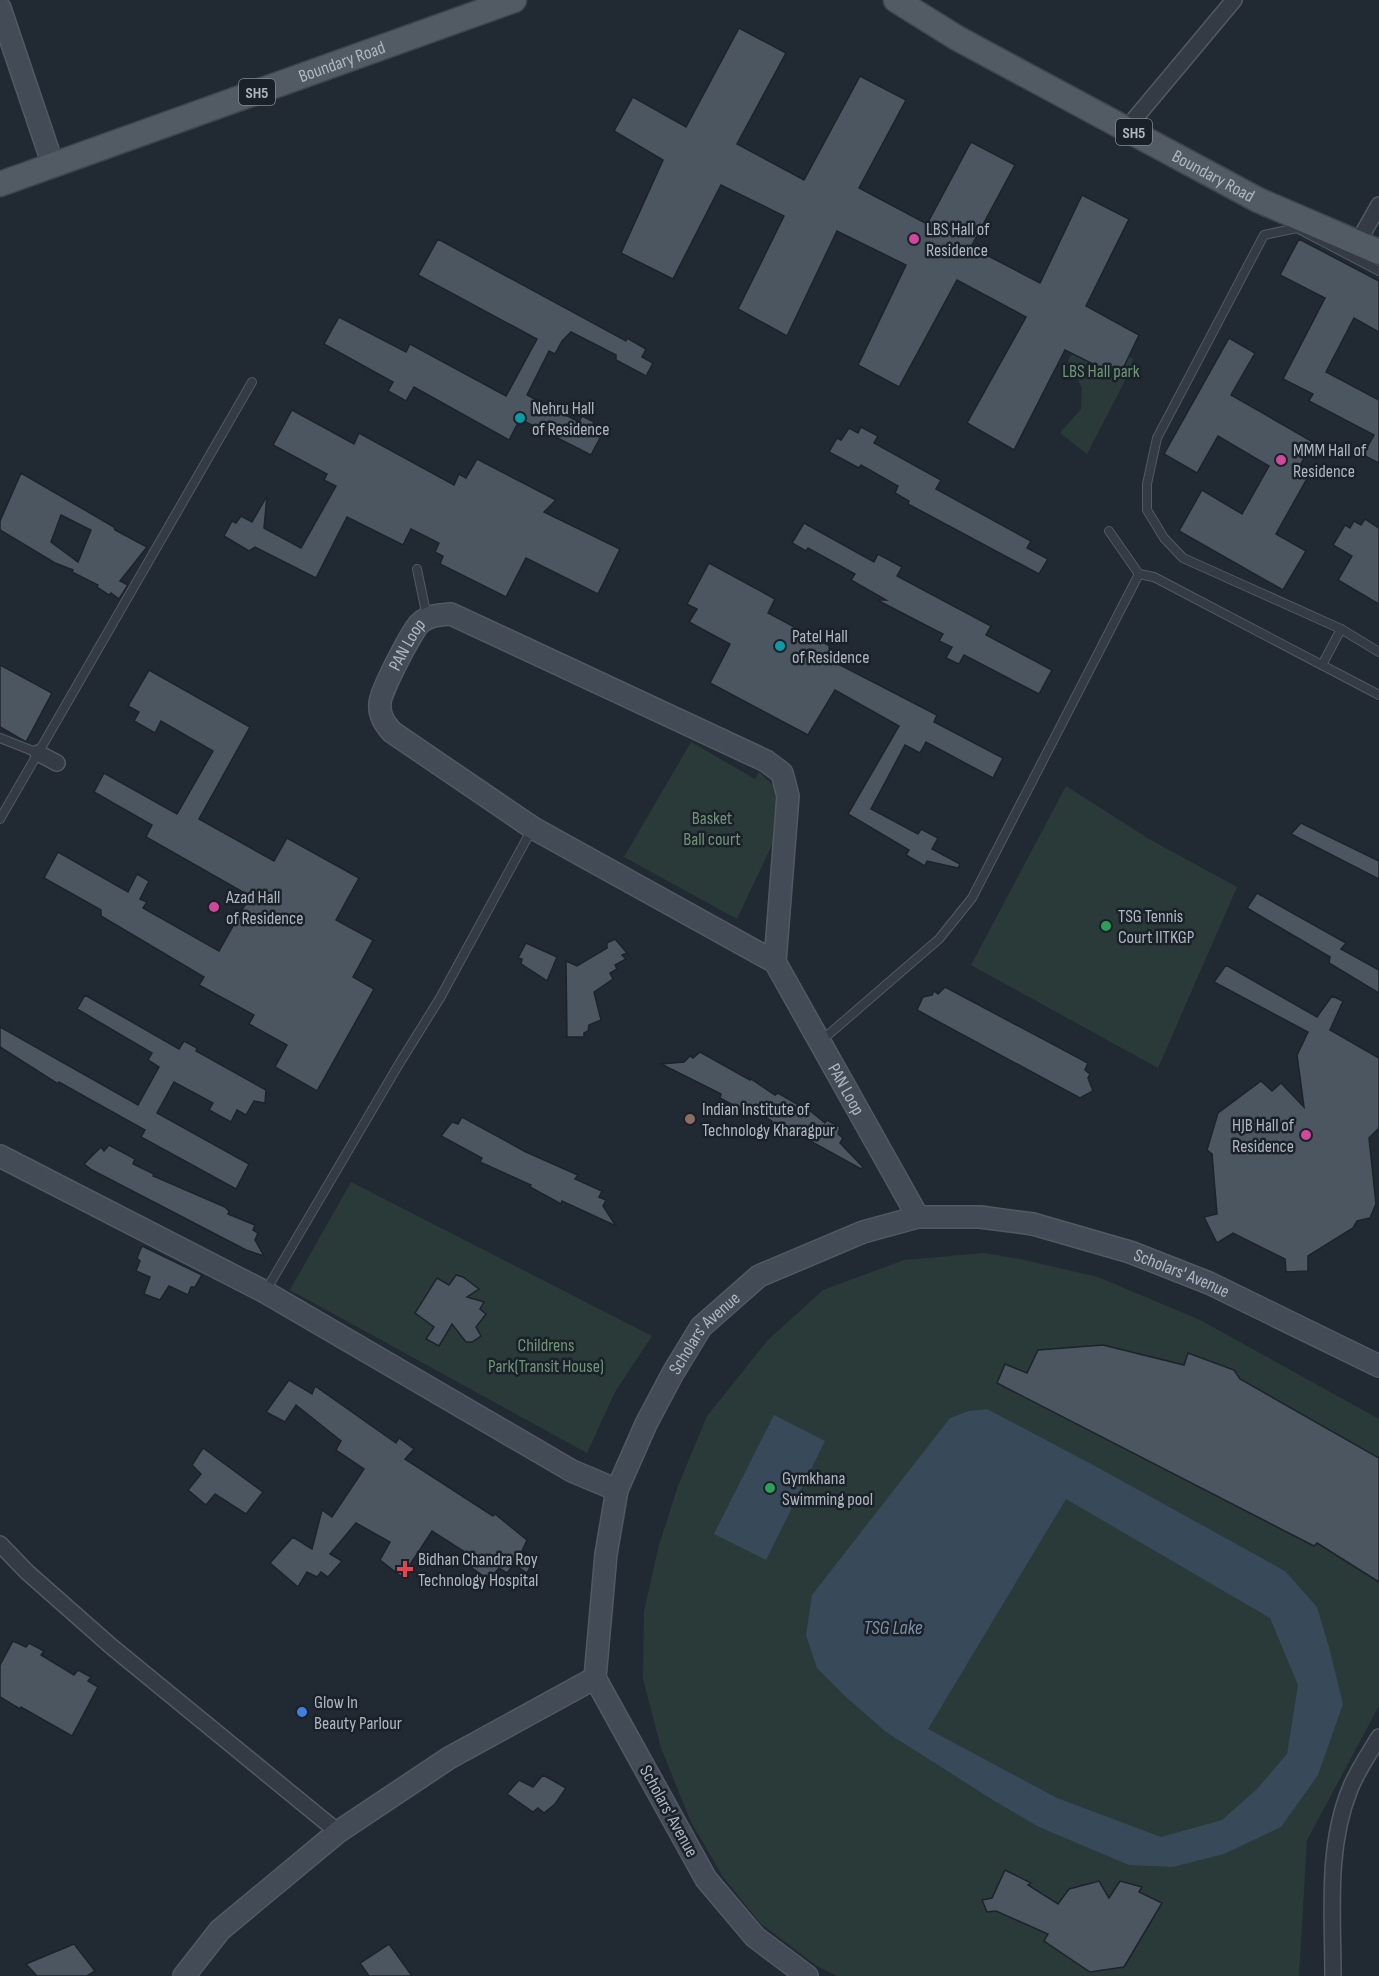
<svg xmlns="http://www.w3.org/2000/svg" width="1379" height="1976" font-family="'Sofia Sans Condensed',sans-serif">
	<rect width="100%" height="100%" fill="#212a33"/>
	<g fill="#293a39">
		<polygon points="1084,332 1133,359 1131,369 1087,454 1060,433 1081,409 1082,388 1068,361"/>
		<polygon points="691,742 755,779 759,772 780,792 779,830 737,919 624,857"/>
		<polygon points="1066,786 1149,839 1237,887 1158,1068 971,965"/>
		<polygon points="351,1182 652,1336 615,1392 587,1453 290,1290"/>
		<polygon points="984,1253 1020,1259 1098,1277 1200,1320 1379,1419 1379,1706 1307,1840 1299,1976 837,1976 817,1966 760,1923 723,1877 691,1822 661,1748 643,1679 644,1611 659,1545 678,1486 707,1416 768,1340 823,1290 904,1260"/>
	</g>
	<g fill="#38495a" fill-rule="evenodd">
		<path d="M987,1409L1095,1466L1285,1571L1317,1607L1329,1647L1343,1704L1318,1775L1281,1827L1224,1854L1173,1867L1129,1865L1039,1827L993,1800L886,1732L846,1697L817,1668L806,1635L812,1595L950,1418L969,1411ZM1066,1499L1270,1618L1298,1685L1287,1754L1257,1789L1222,1820L1161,1837L1057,1798L928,1729Z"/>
		<polygon points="774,1415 825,1441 766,1560 714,1534"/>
	</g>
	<g fill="#4c5661" stroke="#1c232a" stroke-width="1.5" fill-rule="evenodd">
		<polygon points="739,28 786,53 737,144 804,180 860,76 906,100 859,188 927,224 971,142 1015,165 971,247 1040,283 1082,195 1129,219 1086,306 1139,335 1119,377 1065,350 1014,450 967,423 1026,317 957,280 899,387 858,365 906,265 837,231 787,336 738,309 784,216 721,185 673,279 621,253 663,160 614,131 633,97 686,127"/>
		<polygon points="438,239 626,341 627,338 646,349 642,357 653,363 646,376 616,360 616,355 571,332 562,341 555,354 549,351 527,395 579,422 582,416 594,422 590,431 601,436 591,455 520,419 509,440 414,387 406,401 388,391 393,382 324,344 339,317 406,352 410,344 506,396 537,339 418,275"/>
		<polygon points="1299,239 1379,281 1379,332 1354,318 1326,372 1379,400 1379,463 1363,455 1374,435 1309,401 1313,394 1283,379 1325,298 1280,275"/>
		<polygon points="1229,338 1255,353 1231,395 1313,442 1298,469 1309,475 1276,534 1306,551 1283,590 1179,531 1202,490 1242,514 1269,466 1218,436 1197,473 1164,454"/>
		<polygon points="292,410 354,444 359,433 454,485 459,474 466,478 477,459 556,500 544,512 620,549 598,594 526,558 506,597 440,564 443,556 435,552 439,543 411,529 403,545 347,517 316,578 255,547 249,551 224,536 232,521 236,523 241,516 252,522 267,496 264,528 301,548 336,486 324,480 327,474 273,445"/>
		<polygon points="861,427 878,436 874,443 941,480 936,489 1031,541 1027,548 1048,559 1039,574 908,504 909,501 895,493 898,486 861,465 859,468 829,452 837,438 841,440 849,428 858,433"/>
		<path d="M21,473L114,527L115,530L147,547L120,581L128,585L119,599L111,593L109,595L97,587L98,585L72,572L73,570L55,563L0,530V521ZM61,515L91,530L78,562L51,542Z"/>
		<polygon points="1365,519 1379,528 1379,604 1338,580 1352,556 1333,545 1345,525 1350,528 1354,521 1361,525"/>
		<polygon points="804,523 874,562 878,554 902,567 897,576 991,626 986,635 1052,670 1039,694 964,655 959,664 946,658 952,647 939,641 943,634 877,600 886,600 851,580 855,574 808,548 806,551 792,543"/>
		<polygon points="709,563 775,599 768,613 830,646 829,648 845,656 840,665 937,715 934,722 1003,758 993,778 926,742 920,753 905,745 871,809 918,834 921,829 938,838 932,849 960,864 958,868 927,861 925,866 906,855 909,850 848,814 899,726 835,690 808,735 710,683 730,644 689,622 697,609 687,604"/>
		<polygon points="0,665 52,693 26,742 0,727"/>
		<polygon points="149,670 250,727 199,819 274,861 287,838 359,878 336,920 373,940 353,977 374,989 317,1091 275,1067 287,1045 249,1024 254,1015 199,985 204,977 101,916 101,910 44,878 58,852 128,892 137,874 149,881 140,899 147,902 143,908 219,951 250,896 146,837 152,825 94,792 104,773 177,814 213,751 161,721 155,733 134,721 139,712 128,706"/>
		<polygon points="1301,823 1379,861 1379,879 1291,834"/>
		<polygon points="1257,893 1346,943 1341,949 1379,970 1379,993 1329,963 1330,957 1247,908"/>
		<polygon points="615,939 627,953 622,955 626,959 615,965 617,969 610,973 613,979 594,992 601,1020 589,1025 588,1031 584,1033 584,1037 567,1037 566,961 577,966 607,948 607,943"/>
		<polygon points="526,943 557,957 547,981 521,964 522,959 518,958"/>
		<polygon points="1226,965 1317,1017 1332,996 1343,1001 1330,1030 1379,1058 1379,1128 1369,1138 1376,1204 1370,1218 1357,1221 1353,1228 1308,1256 1308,1271 1286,1272 1285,1259 1233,1233 1217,1243 1204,1217 1217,1214 1212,1154 1207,1150 1218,1113 1261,1081 1272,1091 1281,1083 1304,1107 1297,1055 1308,1032 1214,982"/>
		<polygon points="945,987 1088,1063 1085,1070 1090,1074 1088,1078 1093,1091 1080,1098 917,1010 923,997 932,995 934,991 938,994"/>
		<polygon points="85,995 179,1049 184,1041 197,1048 196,1051 266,1090 265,1103 254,1101 246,1115 237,1110 231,1122 209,1110 213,1103 174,1082 157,1113 249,1164 236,1189 141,1137 145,1130 59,1082 58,1084 0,1047 0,1027 138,1105 159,1067 148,1060 152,1053 77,1009"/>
		<polygon points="700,1052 750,1080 751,1079 775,1095 778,1093 802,1107 803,1105 825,1123 827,1120 840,1127 838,1134 843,1138 840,1143 863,1167 861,1169 796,1133 795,1136 771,1124 772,1121 745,1106 744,1111 720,1098 721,1094 661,1064 684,1062 690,1056 693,1058"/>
		<polygon points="462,1117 526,1152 578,1175 575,1179 602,1191 599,1197 606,1200 603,1206 616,1226 562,1201 561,1204 530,1187 531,1185 480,1162 482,1158 441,1136 452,1122 458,1124"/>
		<polygon points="109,1145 135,1159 133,1164 154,1174 153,1176 225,1207 229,1211 228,1214 255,1225 253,1230 258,1233 255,1240 264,1256 246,1250 92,1170 84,1164 101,1147 104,1151"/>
		<polygon points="142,1246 202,1275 195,1287 191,1287 188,1295 169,1286 160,1300 144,1294 150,1277 136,1271 140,1261 137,1258"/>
		<polygon points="456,1275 463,1277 479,1289 467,1297 484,1302 480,1309 486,1314 476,1327 481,1336 472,1342 466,1342 452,1324 439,1346 426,1339 434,1327 415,1313 437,1278 449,1285"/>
		<polygon points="1103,1345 1184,1365 1188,1353 1234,1370 1240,1379 1379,1458 1379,1582 1317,1543 1314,1546 997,1383 1005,1364 1027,1373 1038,1350"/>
		<polygon points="289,1380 312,1394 315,1386 396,1443 399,1438 414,1449 405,1459 493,1516 495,1514 527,1540 522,1551 533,1561 527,1573 514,1564 507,1573 499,1568 489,1580 465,1563 471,1556 432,1531 402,1577 380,1560 390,1542 356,1523 330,1554 342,1561 328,1577 321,1572 317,1577 307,1572 298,1587 270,1563 293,1537 312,1549 322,1510 332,1517 364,1469 336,1450 341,1441 296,1405 285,1422 266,1412"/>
		<polygon points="203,1448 263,1492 246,1514 215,1494 206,1505 188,1490 201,1474 192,1465"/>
		<polygon points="13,1641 26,1647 29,1643 44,1651 41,1655 74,1675 78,1670 91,1677 88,1681 98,1687 72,1736 21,1707 20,1709 0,1697 0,1665"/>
		<polygon points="543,1775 566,1788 555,1804 544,1813 538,1808 533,1812 507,1794 519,1780 533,1787"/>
		<polygon points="1005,1870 1031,1883 1028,1885 1058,1904 1069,1889 1099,1881 1109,1898 1120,1881 1142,1887 1139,1892 1162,1903 1124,1967 1090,1972 1044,1941 1048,1934 996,1911 987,1912 982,1900 992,1898"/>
		<polygon points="74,1944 95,1971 87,1976 37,1976 26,1964"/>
		<polygon points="389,1944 412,1976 369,1976 360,1963"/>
	</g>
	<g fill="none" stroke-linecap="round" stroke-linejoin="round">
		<defs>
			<g id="lane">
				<polyline points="1379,271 1297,228 1264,235 1157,438 1147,484 1147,510 1164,538 1183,558 1341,629 1379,652"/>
				<polyline points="1109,531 1139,574 1154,577 1379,695"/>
				<polyline points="417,569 427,617"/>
				<polyline points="1322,665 1341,629"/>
				<polyline points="0,738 38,753"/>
				<polyline points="0,819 252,382"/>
				<polyline points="821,1041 939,939 972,898 1139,574"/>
				<polyline points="265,1292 399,1064 440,998 532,829"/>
			</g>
			<g id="street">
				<polyline points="1127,128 1234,0"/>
				<polyline points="1358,242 1379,205"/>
				<polyline points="38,753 57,763"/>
				<polyline points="0,1544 27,1572 112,1647 338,1832"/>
				<path d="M1333,1976C1333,1914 1326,1848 1350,1789C1357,1771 1369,1754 1379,1737"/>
			</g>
			<g id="secondary">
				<polyline points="0,8 53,165"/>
				<path id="s1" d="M775,962L533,828L392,732C384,723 379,715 380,703C380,692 413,629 420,623C430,615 439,615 451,614L766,761L782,773L788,796L775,962L918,1217"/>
				<polyline points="0,1156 265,1292 572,1471 617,1490"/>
				<polyline points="184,1976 220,1930 338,1832 449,1758 595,1678"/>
				<path id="s2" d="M807,1976L755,1937L706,1879L595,1678L606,1554L617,1490L646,1424L673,1373L701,1327L759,1276L863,1232L918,1217H980L1033,1224L1130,1252L1209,1283L1379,1366"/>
			</g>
			<g id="primary">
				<path id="s3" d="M896,0L957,38L1258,200L1379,252"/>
				<path id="s4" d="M0,184L514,0"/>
			</g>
		</defs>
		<use href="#lane" stroke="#525962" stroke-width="10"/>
		<use href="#street" stroke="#525962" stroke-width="18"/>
		<use href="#secondary" stroke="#525962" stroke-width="24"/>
		<use href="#primary" stroke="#3e454d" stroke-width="27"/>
		<use href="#lane" stroke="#343b44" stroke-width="8"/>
		<use href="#street" stroke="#343b44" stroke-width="15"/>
		<use href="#secondary" stroke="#434b56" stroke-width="21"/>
		<use href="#primary" stroke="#525b64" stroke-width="24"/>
	</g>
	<g fill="#d1479c" stroke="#1a2128" stroke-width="2">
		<circle cx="914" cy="239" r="6"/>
		<circle cx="1281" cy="460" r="6"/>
		<circle cx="214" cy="907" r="6"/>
		<circle cx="1306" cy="1135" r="6"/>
	</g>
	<g fill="#0f9aa8" stroke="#1a2128" stroke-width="2">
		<circle cx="520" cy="418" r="6"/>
		<circle cx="780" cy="646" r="6"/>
	</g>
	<g fill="#2e9e5b" stroke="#1a2128" stroke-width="2">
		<circle cx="1106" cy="926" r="6"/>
		<circle cx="770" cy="1488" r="6"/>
	</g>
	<circle fill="#8d6e63" stroke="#1a2128" stroke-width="2" cx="690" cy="1119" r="6"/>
	<path fill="#e0444e" stroke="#1a2128" stroke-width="2" d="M402 1560h6v6h6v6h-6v6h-6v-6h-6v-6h6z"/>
	<circle fill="#3f7fe0" stroke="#1a2128" stroke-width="2" cx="302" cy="1712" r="6"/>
	<g text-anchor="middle" stroke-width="5" stroke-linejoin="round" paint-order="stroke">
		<g fill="#1a2128" stroke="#828993" stroke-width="1.5">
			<rect x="239" y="79" width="36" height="26" rx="4.5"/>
			<rect x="1116" y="119" width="36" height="26" rx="4.5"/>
		</g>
		<g font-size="16" font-weight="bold" fill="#aeb6c1">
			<text x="257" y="98">SH5</text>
			<text x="1134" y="138">SH5</text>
		</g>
		<g font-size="18" fill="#aeb6c1" stroke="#1a2128">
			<text dy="6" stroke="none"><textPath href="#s4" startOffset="363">Boundary Road</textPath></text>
			<text dy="6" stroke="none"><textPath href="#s3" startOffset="363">Boundary Road</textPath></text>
			<text dy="6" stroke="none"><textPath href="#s1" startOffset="544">PAN Loop</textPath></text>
			<text dy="6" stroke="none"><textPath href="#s1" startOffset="1306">PAN Loop</textPath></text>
			<text dy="6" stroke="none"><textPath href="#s2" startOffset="1263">Scholars' Avenue</textPath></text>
			<text dy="6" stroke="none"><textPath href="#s2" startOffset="741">Scholars' Avenue</textPath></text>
			<text transform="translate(669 1811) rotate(61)" y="6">Scholars' Avenue</text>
		</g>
		<g font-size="18" fill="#aeb6c1" stroke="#1a2128" text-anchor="start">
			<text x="926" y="235">LBS Hall of<tspan x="926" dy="21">Residence</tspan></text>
			<text x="532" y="414">Nehru Hall<tspan x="532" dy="21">of Residence</tspan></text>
			<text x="1293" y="456">MMM Hall of<tspan x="1293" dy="21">Residence</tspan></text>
			<text x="792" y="642">Patel Hall<tspan x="792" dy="21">of Residence</tspan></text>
			<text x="226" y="903">Azad Hall<tspan x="226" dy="21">of Residence</tspan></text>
			<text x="1118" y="922">TSG Tennis<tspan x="1118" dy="21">Court IITKGP</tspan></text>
			<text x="702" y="1115">Indian Institute of<tspan x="702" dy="21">Technology Kharagpur</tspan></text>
			<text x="1294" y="1131" text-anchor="end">HJB Hall of<tspan x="1294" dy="21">Residence</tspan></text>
			<text x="782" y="1484">Gymkhana<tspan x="782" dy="21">Swimming pool</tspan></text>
			<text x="418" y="1565">Bidhan Chandra Roy<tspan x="418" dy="21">Technology Hospital</tspan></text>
			<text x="314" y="1708">Glow In<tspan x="314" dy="21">Beauty Parlour</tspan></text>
		</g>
		<g font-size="18" fill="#709476" stroke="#1a2128">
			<text x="1101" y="377">LBS Hall park</text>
			<text x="712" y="824">Basket<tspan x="712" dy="21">Ball court</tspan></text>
			<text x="546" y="1351">Childrens<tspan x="546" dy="21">Park(Transit House)</tspan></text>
		</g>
		<g font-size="20" font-style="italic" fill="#7a8fa6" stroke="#1a2128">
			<text x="893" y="1634">TSG Lake</text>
		</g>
	</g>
</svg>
